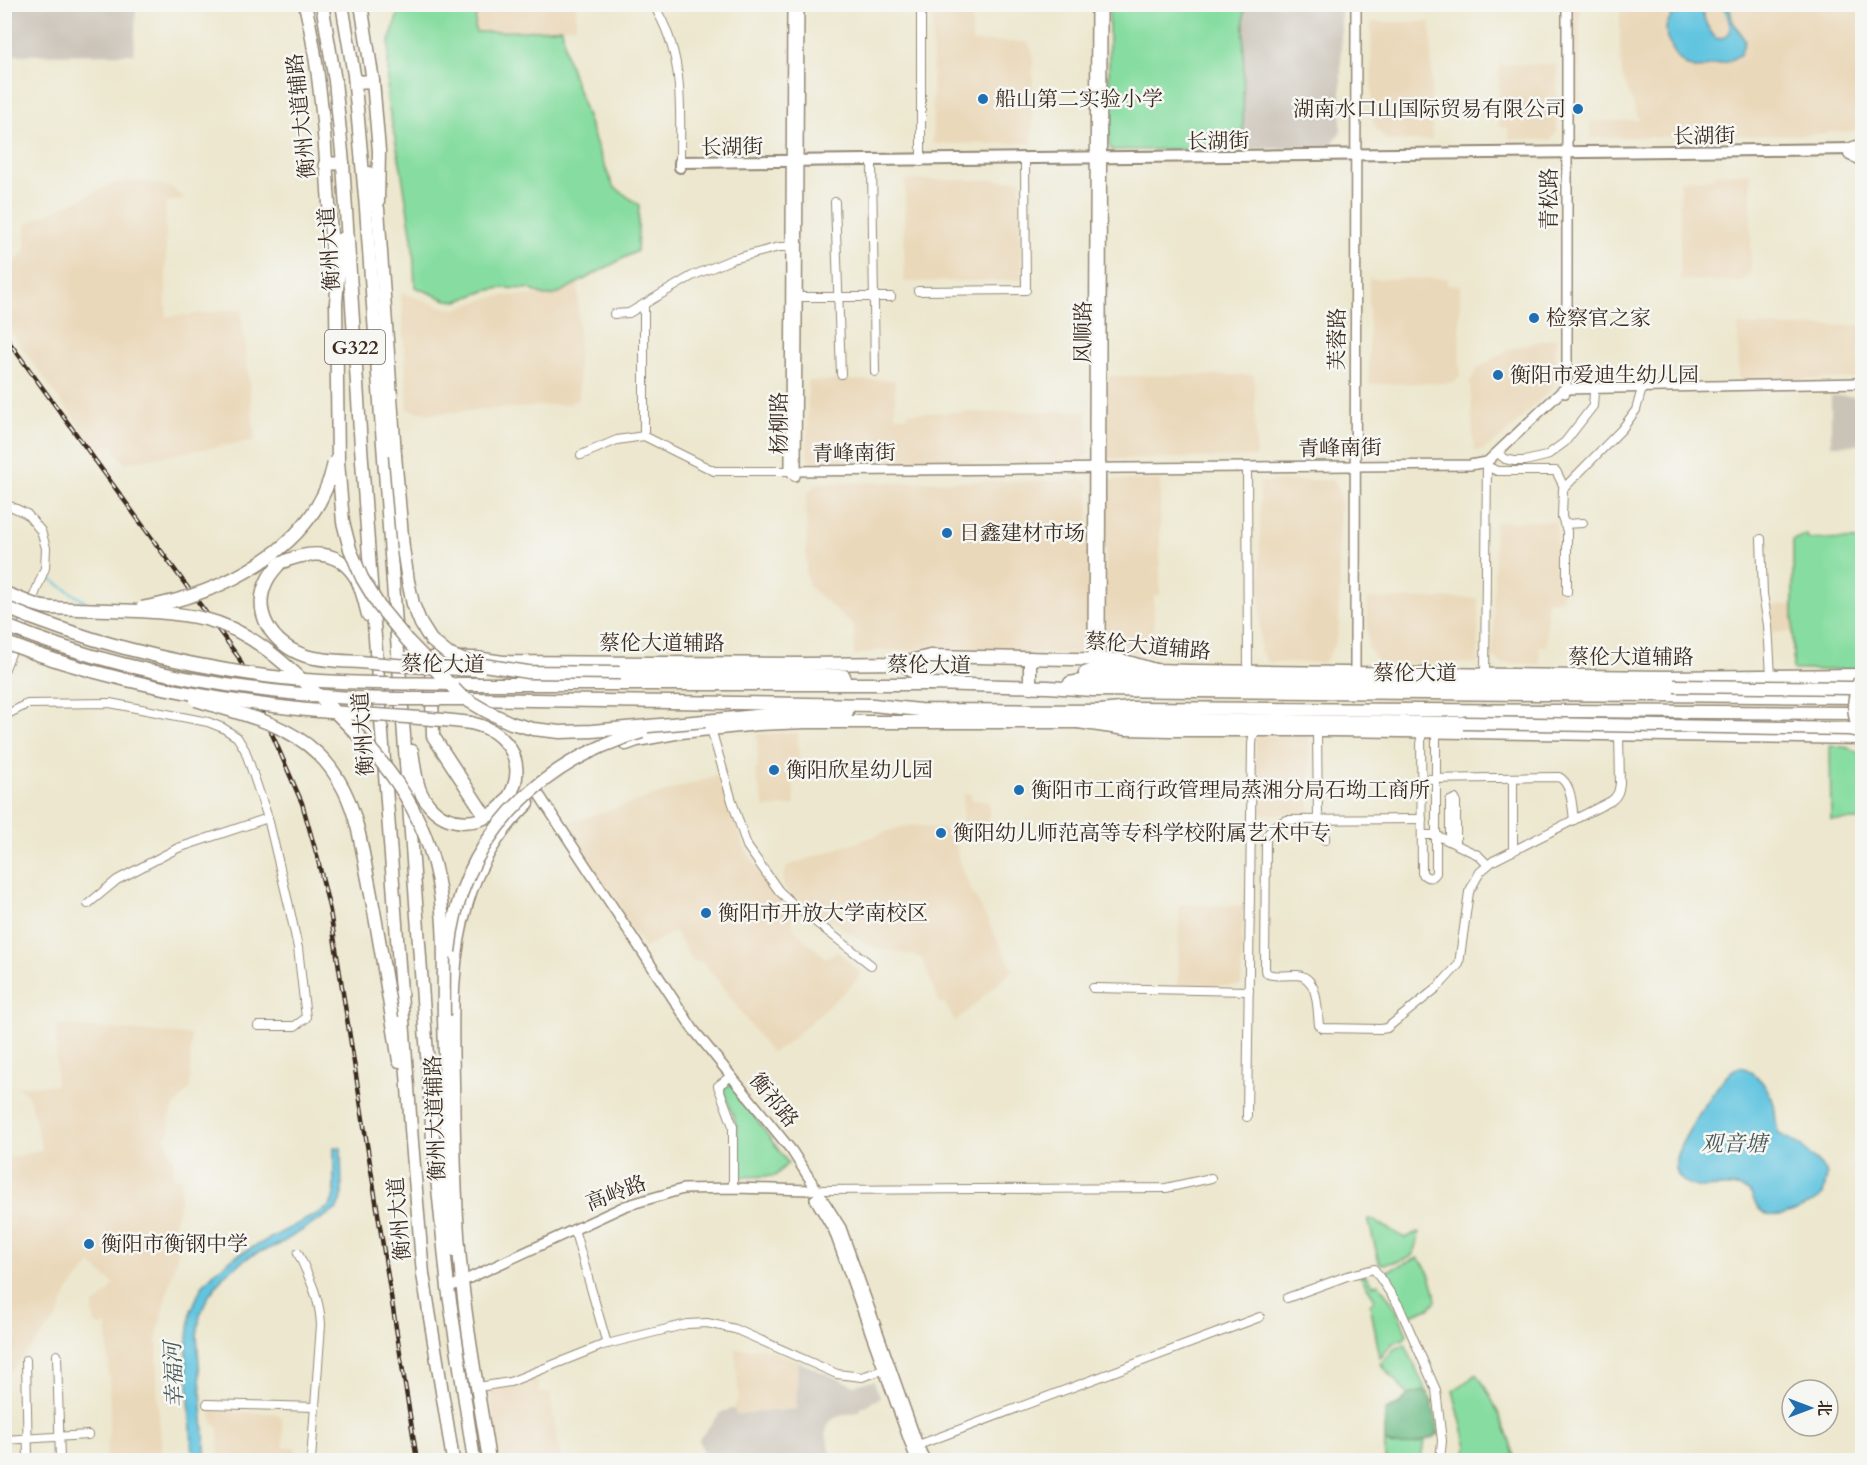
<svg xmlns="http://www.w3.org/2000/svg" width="1867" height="1465" font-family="Cardo,'Noto Serif SC',serif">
	<rect width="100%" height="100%" fill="#f6f6f2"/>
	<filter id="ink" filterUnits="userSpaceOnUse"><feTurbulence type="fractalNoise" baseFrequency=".0167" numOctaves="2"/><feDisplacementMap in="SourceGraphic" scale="12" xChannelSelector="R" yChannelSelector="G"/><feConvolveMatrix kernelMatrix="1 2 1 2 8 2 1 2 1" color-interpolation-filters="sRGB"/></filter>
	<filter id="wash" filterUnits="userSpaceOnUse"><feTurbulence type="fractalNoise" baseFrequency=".008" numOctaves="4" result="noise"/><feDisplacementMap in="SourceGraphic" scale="24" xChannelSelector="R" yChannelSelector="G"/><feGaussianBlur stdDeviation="1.35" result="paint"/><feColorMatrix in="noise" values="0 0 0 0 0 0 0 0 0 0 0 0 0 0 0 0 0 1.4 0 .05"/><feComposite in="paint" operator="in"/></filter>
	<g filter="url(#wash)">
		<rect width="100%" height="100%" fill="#ece7ce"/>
		<g fill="#ead8ba">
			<polygon points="474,4 576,5 576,26 525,31 476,32 476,9 474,8"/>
			<polygon points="932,5 972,5 972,42 1028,42 1033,54 1032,143 933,144"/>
			<rect x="1573" y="5" width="7" height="94"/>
			<polygon points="1620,5 1862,5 1862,129 1859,131 1827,132 1827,134 1591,138 1590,121 1639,120 1622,75 1620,46"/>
			<polygon points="1371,22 1431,22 1432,140 1387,141 1376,128 1372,119"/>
			<polygon points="1557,64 1557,132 1551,140 1509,139 1508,128 1499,127 1499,65"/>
			<polygon points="1751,173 1751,269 1744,281 1680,281 1680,180 1714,179 1715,174"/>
			<polygon points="905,180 1020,180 1021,280 904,282"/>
			<polygon points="119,181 143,181 170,187 186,199 166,202 166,317 241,309 255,440 125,463 114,449 113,444 97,451 5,324 5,268 25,252 26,224"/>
			<polygon points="1447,278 1447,285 1460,285 1460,376 1454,383 1369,384 1369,279"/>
			<polygon points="578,284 579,400 566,404 429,414 408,409 401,293 443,307 456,309 489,298 510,295 555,295"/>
			<polygon points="1738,325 1783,327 1862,325 1862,378 1739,381"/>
			<polygon points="1556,337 1555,380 1552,388 1505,435 1483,450 1474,451 1470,382 1478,368 1507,350"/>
			<polygon points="1254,375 1256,457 1111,459 1106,455 1107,376"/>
			<polygon points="895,380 895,416 908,417 908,413 1087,411 1088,454 1080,463 813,464 807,456 808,381"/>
			<polygon points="1083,480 1089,484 1088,652 1084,654 880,650 854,656 854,627 809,586 806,571 807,494 818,483"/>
			<polygon points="1112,480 1160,480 1160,595 1154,595 1153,655 1108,654 1105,650 1107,485"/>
			<polygon points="1332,480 1337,484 1340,494 1339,628 1335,643 1327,659 1322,663 1268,662 1260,651 1260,482"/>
			<polygon points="1557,521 1557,586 1562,586 1562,600 1547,601 1546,646 1539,646 1540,664 1502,663 1493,657 1495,522"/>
			<polygon points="1478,598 1478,663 1380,664 1368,648 1367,599"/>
			<polygon points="1770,605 1793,605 1793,632 1772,632"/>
			<polygon points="798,732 799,768 792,769 795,805 765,808 755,770 758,769 757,734"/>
			<polygon points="1260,736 1309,736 1310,814 1254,814 1255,741"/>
			<polygon points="718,775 744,847 767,883 788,903 794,929 825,958 839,952 861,973 858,979 791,1040 782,1047 771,1053 711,972 701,962 693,962 674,931 644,948 563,825"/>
			<polygon points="964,793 971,794 972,800 989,801 989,825 966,826 966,823 962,823"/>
			<polygon points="912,825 943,829 955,839 959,861 969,885 1013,970 955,1022 944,1002 940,1004 922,960 916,956 869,946 787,892 783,885 784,876 787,867 790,865 901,827"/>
			<polygon points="1179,904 1243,906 1241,986 1178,985"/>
			<polygon points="56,1025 191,1035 190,1088 174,1107 169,1118 170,1133 164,1135 174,1162 172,1177 182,1179 179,1207 169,1242 180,1245 158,1327 157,1389 162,1452 146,1460 106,1460 110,1413 107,1325 99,1326 95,1323 93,1306 109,1292 114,1284 91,1264 68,1291 57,1318 11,1371 5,1368 5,1159 42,1150 29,1097 17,1086 56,1085"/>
			<polygon points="763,1348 789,1357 798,1362 797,1409 737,1414 733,1409 739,1397 735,1349"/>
			<polygon points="537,1375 540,1393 550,1393 561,1460 500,1460 489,1390 513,1386"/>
			<polygon points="210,1410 278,1414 282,1419 284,1448 296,1448 295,1460 218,1460 219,1427 213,1424"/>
		</g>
		<g fill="#cac3b8">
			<polygon points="4,5 136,5 134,54 5,55"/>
			<polygon points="1244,5 1341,5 1341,131 1332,144 1328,147 1243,149"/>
			<rect x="1831" y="396" width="31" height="49"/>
			<polygon points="798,1362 853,1385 874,1381 880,1398 860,1408 860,1411 833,1418 828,1425 826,1433 828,1443 833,1460 706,1460 699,1439 721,1412 733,1409 737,1414 796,1409"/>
		</g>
		<g fill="#87dda1" stroke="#618460" stroke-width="1.5">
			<polygon points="405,5 474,5 474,8 476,8 475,31 476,32 525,31 562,28 566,55 599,152 613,186 639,205 637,251 555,295 544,296 530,289 501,288 485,291 458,301 447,300 415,287 413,245 401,168 387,99 389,43 398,14"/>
			<polygon points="1109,5 1244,5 1243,149 1112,150 1109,145"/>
			<polygon points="1807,534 1808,539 1862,540 1862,665 1857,670 1793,670 1793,540"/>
			<polygon points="1830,745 1849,748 1862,754 1862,820 1831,820"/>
			<polygon points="730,1083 788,1163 775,1176 738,1177 737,1127 723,1089"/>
			<path d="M1368,1219L1375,1221L1405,1238L1419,1232C1416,1261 1410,1259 1383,1264L1379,1262Z"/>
			<path d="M1418,1258C1429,1268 1435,1287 1436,1301L1429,1308L1406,1317L1400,1300L1382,1273Z"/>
			<path d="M1365,1275L1373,1285L1378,1283C1391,1299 1400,1315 1407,1334L1404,1339L1393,1343L1380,1358L1370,1304L1375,1299L1360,1276Z"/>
			<polygon points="1405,1344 1426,1391 1408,1395 1381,1364 1394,1349"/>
			<path d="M1477,1374C1494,1400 1507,1431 1516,1460H1464L1467,1446L1453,1391Z"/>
			<polygon points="1424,1441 1421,1460 1385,1460 1385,1442 1392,1446"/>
		</g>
		<path fill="#6dbc87" stroke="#547352" stroke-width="1.5" d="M1426,1391L1432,1402L1439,1434C1423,1442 1402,1451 1385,1442V1410L1398,1405L1408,1395Z"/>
		<g fill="#62c5e0" stroke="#4e787f" stroke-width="1.5">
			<path d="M1671,5H1705L1702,11C1705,22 1708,31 1717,39L1725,37L1730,32V24L1724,5H1729L1732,20L1745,41L1740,55L1727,62L1711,65L1700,69L1685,65L1677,57L1667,39L1666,27L1671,17Z"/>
			<path d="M1740,1067C1755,1069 1771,1091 1774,1105C1776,1115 1775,1124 1779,1134L1800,1145L1826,1171L1827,1175L1823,1195C1809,1205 1775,1225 1760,1210C1752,1203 1755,1193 1745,1189C1725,1181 1702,1196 1682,1180C1676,1175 1675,1167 1676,1159C1679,1142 1713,1092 1725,1077C1729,1072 1734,1069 1740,1067Z"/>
			<polygon points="334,1147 341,1148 342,1196 337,1209 278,1245 252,1255 233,1268 225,1274 208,1297 200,1315 197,1336 206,1460 193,1460 186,1356 191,1311 202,1286 217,1270 236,1256 328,1208 332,1202 334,1195"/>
		</g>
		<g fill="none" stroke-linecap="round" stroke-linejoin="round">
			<polyline stroke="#62c5e0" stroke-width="2" points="49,578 87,603"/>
		</g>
	</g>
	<g filter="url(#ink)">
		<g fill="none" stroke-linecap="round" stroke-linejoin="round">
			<defs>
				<g id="minor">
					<path d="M653,4C685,55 680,105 680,162"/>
					<polyline points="921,162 921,4"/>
					<polyline points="872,165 875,372"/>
					<polyline points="835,202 841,374"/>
					<polyline points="918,291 1026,290 1025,163"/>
					<polyline points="797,297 891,297"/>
					<polyline points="644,304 644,436"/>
					<polyline points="614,314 629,313 692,276 733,259 779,247 796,247"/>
					<polyline points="1499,454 1505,459 1514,461 1525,461 1546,456 1565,442 1593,406 1594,392"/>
					<polyline points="581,455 617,440 644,436 714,471 790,471"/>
					<polyline points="1487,466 1497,471 1556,471 1564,487"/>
					<polyline points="1247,467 1248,672"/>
					<polyline points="4,503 27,514 41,531 46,548 45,568 4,671"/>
					<polyline points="1564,524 1583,523"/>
					<polyline points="1761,539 1763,594 1768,625 1771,676"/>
					<polyline points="1567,592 1567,531 1562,517 1563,489 1622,429 1636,410 1641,392"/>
					<polyline points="1485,676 1487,462"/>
					<polyline points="4,716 27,704 110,703 208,722 223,728 237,737 245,750 268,818 289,906 298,948 306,1018 295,1026 258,1026"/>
					<polyline points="711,729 732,801 747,846 779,891 795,906 871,965"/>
					<polyline points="1317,730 1318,820"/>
					<path d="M1421,731L1422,873C1427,879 1432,879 1436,873V731"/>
					<polyline points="1513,778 1513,851"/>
					<path d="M1422,779L1559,777C1572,784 1572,806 1574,820"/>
					<path d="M1422,819L1287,820C1276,824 1270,828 1266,839L1265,970L1268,974C1277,977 1287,975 1297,975C1319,977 1317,1009 1319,1025L1322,1028L1381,1029L1387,1028L1438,987L1459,964L1469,892L1480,872L1493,861L1611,801C1618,796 1619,791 1620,783L1619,734"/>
					<polyline points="1325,820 1325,840"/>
					<polyline points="1422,835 1436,835 1478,855 1488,865"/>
					<polyline points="1450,841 1450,801 1455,799 1456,801 1456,844"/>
					<polyline points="88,904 117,880 178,848 268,818"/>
					<polyline points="1093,988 1249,991"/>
					<polyline points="731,1076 718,1086 733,1126 733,1188"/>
					<polyline points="1247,1117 1252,744 1254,730"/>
					<polyline points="814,1190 1166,1188 1211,1178"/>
					<polyline points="574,1229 607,1344"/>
					<path d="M298,1253C309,1277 320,1298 321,1325L311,1460"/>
					<polyline points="1287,1298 1347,1276 1374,1269 1399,1306 1436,1390 1442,1441 1440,1460"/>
					<polyline points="57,1355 60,1460"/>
					<polyline points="26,1360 28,1460"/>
					<polyline points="478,1387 510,1382 603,1345 687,1324 707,1323 735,1329 837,1374 862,1377 883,1370"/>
					<polyline points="207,1404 315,1407"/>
					<polyline points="4,1440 88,1435"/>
					<polyline points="913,1447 1260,1317"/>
				</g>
				<g id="tertiary">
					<polyline points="792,4 790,471 793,474"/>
					<polyline points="1565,393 1567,374 1567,4"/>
					<polyline points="790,471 1470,465 1487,462 1564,389 1862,383"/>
					<polyline points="795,476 796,471 799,4"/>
					<polyline points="1093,659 1096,4"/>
					<polyline points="1100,659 1102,4"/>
					<polyline points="1355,674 1356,4"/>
					<polyline points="538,793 693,1029 792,1151 841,1228 918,1445 925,1460"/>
					<polyline points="815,1199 834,1231 916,1460"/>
					<polyline points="448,1288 625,1206 683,1189 733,1188 810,1190"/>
				</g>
				<polyline id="secondary" points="680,167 680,162 1857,149"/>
				<g id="primary">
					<path d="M305,4C324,84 326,168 332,249L340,267"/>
					<polyline points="361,4 373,81 379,151 378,202"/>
					<polyline points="1851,149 1862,145"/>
					<polyline points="431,658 476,658 503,662 806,664 902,663 930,656 1121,660 1155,670 1190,671 1665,677 1862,675"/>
					<polyline points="626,744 637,740 681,732 758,724 805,722 1078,722 1126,729 1171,730 1334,730 1862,738"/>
					<path d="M489,1460C480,1401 468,1341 462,1281C455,1216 454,1148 453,1082C452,1022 449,961 467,902C478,865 500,830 528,803"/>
				</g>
				<g id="trunk">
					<polyline points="322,4 335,81 343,163 361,447 412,1142 423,1274 453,1460"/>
					<polyline points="342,4 354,75 366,208 433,1138 448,1288 474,1460"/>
					<polyline points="355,82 373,81"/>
					<polyline points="1850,154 1862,159"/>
					<polyline points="325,164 343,163"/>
					<polyline points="369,173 378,209 395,455"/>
					<polyline points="336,303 341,239"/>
					<path d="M280,563C308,551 338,548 356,578C362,589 365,603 368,615"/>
					<polyline points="431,659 433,736 484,814"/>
					<polyline points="902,663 929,684"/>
					<polyline points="620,673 844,676"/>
					<polyline points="1085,673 1091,671 1155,670"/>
					<polyline points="1070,683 1092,679 1674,686"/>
					<polyline points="457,684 929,684 1048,687 1092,690 1862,697"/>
					<polyline points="1030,687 1030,658"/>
					<polyline points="471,699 873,705 920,710 1100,711 1131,708 1862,713"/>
					<polyline points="1100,711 1111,719 1463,723"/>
					<polyline points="705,721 766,715 847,712"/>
					<polyline points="1078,722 1111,719 1126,729"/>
					<path d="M412,751C414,763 415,776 419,788C423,800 434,813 446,818C496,838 542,774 500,737C492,729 482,726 471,723"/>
					<polyline points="444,1016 450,1251"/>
					<polyline points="392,1018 399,1061"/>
				</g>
			</defs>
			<use href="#minor" stroke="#948876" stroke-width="10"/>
			<use href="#tertiary" stroke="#948876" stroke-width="12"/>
			<use href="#secondary" stroke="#948876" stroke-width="14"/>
			<use href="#primary" stroke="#948876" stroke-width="15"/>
			<use href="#trunk" stroke="#948876" stroke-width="15"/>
			<use href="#minor" stroke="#fff" stroke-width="8"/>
			<use href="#tertiary" stroke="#fff" stroke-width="9"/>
			<use href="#secondary" stroke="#fff" stroke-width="10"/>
			<use href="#primary" stroke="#fff" stroke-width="12"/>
			<use href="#trunk" stroke="#fff" stroke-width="12"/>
			<defs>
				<polyline id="rail" points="4,335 239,658 302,803 317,856 330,911 417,1460"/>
			</defs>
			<use href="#rail" stroke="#3b2a1e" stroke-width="4.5"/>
			<use href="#rail" stroke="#f6f6f2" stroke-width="2" stroke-dasharray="7" stroke-linecap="butt"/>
			<defs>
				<path id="primary-bridge" d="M1859,732C1853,711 1852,701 1860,680"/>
				<g id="trunk-bridge">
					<polyline points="336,303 338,462 343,522 350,549 362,578 379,606 407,640 462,697 486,711 511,723 533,729 560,732 592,731 705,721"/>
					<polyline points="395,455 403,548 408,581 413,604 421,624 431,640 448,654 471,663 528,672 620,673"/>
					<path d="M280,563C276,568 272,572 269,577C249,611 272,645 306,656C323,661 342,661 360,662C400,666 439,668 479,670"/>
					<path d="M4,593C17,597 30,604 43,607C54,609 67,608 79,609C119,611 167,610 205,619C250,630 285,663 317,694C379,755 427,803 440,894C446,934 443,976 444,1016"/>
					<path d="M4,607C85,641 178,664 265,676C327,684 390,683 453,684"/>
					<path d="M142,608C221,594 316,549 334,463"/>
					<path d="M4,625C109,669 224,689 336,697C380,700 424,699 468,699"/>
					<path d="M4,642C98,679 199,698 298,709C356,715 414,716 471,723"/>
					<polyline points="1674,686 1851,688 1862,687"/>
					<path d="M196,700C237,713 285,722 317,753C328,763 337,776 344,790C356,814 361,842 366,869C376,918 384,968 392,1018"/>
					<polyline points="1463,723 1849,729 1862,731"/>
					<path d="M449,952C459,841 538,762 642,732"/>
				</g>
			</defs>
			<use href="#primary-bridge" stroke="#948876" stroke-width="15" stroke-linecap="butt"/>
			<use href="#trunk-bridge" stroke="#948876" stroke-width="15" stroke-linecap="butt"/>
			<use href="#primary-bridge" stroke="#fff" stroke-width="12"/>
			<use href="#trunk-bridge" stroke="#fff" stroke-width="12"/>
		</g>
	</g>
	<g fill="#1f6fb2" stroke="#f6f6f2" stroke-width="2">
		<circle cx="983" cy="99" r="6"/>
		<circle cx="1578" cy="109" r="6"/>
		<circle cx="1534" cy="318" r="6"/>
		<circle cx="1498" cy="375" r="6"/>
		<circle cx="947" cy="533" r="6"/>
		<circle cx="774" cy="770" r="6"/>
		<circle cx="1019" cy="790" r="6"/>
		<circle cx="941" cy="833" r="6"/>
		<circle cx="706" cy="913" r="6"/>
		<circle cx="89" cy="1244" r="6"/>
	</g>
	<g text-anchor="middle" stroke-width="5" stroke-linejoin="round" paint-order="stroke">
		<rect fill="#f6f6f2" stroke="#73675e" stroke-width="1.5" x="325" y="330" width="60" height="34" rx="4.5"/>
		<g font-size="20" font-weight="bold" fill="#3b2a1e">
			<text x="355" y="354">G322</text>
		</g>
		<g font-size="21" fill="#3b2a1e" stroke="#f6f6f2" text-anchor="start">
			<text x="995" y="106">船山第二实验小学</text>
			<text x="1566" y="116" text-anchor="end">湖南水口山国际贸易有限公司</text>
			<text x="1546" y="325">检察官之家</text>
			<text x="1510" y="382">衡阳市爱迪生幼儿园</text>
			<text x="959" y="540">日鑫建材市场</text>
			<text x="786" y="777">衡阳欣星幼儿园</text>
			<text x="1031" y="797">衡阳市工商行政管理局蒸湘分局石坳工商所</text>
			<text x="953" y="840">衡阳幼儿师范高等专科学校附属艺术中专</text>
			<text x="718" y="920">衡阳市开放大学南校区</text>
			<text x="101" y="1251">衡阳市衡钢中学</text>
		</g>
		<g font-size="21" fill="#3b2a1e" stroke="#f6f6f2">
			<text transform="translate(301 116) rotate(-96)" y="7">衡州大道辅路</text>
			<text transform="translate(1704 136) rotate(-1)" y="7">长湖街</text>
			<text transform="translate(1218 141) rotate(-1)" y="7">长湖街</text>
			<text transform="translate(732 147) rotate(-1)" y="7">长湖街</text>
			<text transform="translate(1549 199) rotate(-90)" y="7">青松路</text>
			<text transform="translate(329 249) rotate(-94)" y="7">衡州大道</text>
			<text transform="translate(1083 332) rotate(-90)" y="7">风顺路</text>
			<text transform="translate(1337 339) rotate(-90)" y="7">芙蓉路</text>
			<text transform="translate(779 423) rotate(-90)" y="7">杨柳路</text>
			<text transform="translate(1340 448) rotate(-1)" y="7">青峰南街</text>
			<text transform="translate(854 453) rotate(-1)" y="7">青峰南街</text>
			<text x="662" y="650">蔡伦大道辅路</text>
			<text transform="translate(1148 646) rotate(5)" y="7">蔡伦大道辅路</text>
			<text x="1631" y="664">蔡伦大道辅路</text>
			<text transform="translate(443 664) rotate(1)" y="7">蔡伦大道</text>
			<text transform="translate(929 665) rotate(1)" y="7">蔡伦大道</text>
			<text x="1415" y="680">蔡伦大道</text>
			<text transform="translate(363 734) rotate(-94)" y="7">衡州大道</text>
			<text transform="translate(774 1100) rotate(51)" y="7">衡祁路</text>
			<text transform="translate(435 1118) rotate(-92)" y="7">衡州大道辅路</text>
			<text transform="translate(616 1193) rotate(-21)" y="7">高岭路</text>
			<text transform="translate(399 1219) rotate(-95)" y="7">衡州大道</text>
		</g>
		<g font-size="22" font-style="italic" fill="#475858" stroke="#f6f6f2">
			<text x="1734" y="1151">观音塘</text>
			<text transform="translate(173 1375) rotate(-92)" y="8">幸福河</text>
		</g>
	</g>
	<rect width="1867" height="1465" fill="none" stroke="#f6f6f2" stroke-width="24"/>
	<g transform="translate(1810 1408) rotate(90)"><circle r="28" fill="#f6f6f2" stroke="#aba49d" stroke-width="1.5"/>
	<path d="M0-4.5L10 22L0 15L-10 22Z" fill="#1f6fb2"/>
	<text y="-9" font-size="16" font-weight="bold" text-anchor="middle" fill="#3b2a1e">北</text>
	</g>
</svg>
